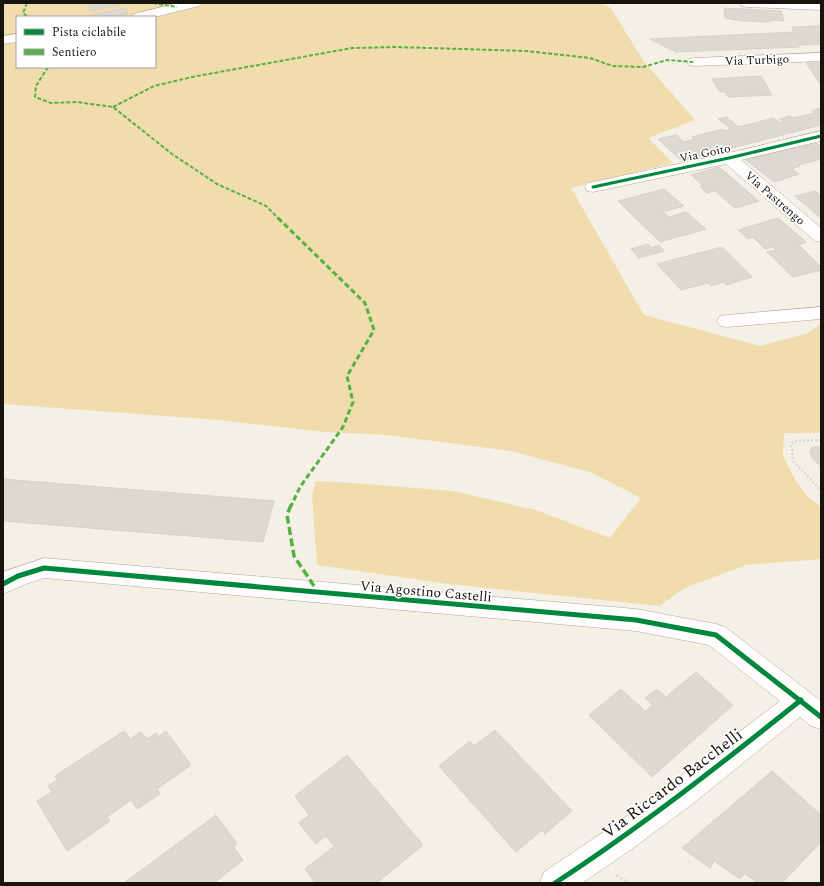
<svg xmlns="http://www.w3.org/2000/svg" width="824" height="886" font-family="Spectral,serif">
	<rect width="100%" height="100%" fill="#f5f0e5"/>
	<path fill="#f0dcad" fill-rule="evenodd" d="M3,3H601L611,8L642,59L695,120L648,138L673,163L571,188L644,315L760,346L808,333L821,324V433H784L783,456L795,479L807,496L821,507V559L746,565L685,588L659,606L449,584L317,565L312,496L316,481L355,483L452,491L536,510L610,538L641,498L590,472L510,451L388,435L326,432L219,420L3,404ZM17,17H155V67H17Z"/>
	<g fill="#ddd9d0" stroke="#d5d1c9">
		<polygon points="86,3 121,3 122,4 91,11"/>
		<polygon points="125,8 128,13 121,15 122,17 95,17 93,15"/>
		<polygon points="724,8 781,11 784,21 773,20 768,22 742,21 725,18"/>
		<polygon points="821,26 821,44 799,45 799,47 676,52 650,39 794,32 792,27"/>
		<polygon points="806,63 821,63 821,85"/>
		<polygon points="761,76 772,95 728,97 725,92 720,92 712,79"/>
		<polygon points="821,108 821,125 682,161 658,139 676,135 684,142 695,139 692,137 723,129 725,131 731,129 718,119 727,117 738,127 774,118 780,123 783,122 779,119 790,116 793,118 815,113 812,111"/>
		<polygon points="815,142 821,147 821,159 799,165 800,166 792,169 799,174 774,182 746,160"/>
		<polygon points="719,167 759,201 735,208 715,191 706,193 700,187 703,186 691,175"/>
		<polygon points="664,189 684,206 663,212 669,217 686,212 706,229 660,242 618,201"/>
		<polygon points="815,191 821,196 821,218 795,196"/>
		<polygon points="778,218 806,242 799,245 821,267 821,270 793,277 767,252 776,250 773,247 765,249 753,237 748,239 738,230"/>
		<polygon points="648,244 651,248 659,245 664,251 639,258 631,249"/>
		<polygon points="722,247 752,277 726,285 724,282 711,286 708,283 681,290 657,264"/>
		<polygon points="812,447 821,447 821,466 812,458 810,452"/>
		<polygon points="3,479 274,501 263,542 3,521"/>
		<polygon points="696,672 733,705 652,777 589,715 621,689 645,711 652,705 645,698 657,689 666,697"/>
		<polygon points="495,730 572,811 545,834 542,830 516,852 439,766 470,741 474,746"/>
		<polygon points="124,731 130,739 141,732 147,739 156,733 158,737 166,731 191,765 157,789 160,794 137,809 131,800 107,817 110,821 67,851 37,801 52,792 48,786 57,780 55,776"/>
		<polygon points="347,755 423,845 377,883 315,883 305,869 334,846 326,836 316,844 299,823 309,815 295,796"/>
		<polygon points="772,771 821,815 821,842 782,883 757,883 744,873 740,879 714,861 710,868 682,848"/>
		<polygon points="216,815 237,844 233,846 243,860 214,883 124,883"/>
	</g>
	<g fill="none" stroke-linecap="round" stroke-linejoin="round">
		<defs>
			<g id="minor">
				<polygon points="178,3 201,3 199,6 155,17 132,17 134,14"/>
				<polygon points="740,3 821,3 821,10 747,7 742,6"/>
				<polygon points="17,34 17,42 3,44 3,36"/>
				<polygon points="821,53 821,61 694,66 689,65 687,62 689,59 694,58"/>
				<polygon points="821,131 821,141 741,160 821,228 821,242 815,241 726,164 593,192 587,191 585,187 587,183 593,182 729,153"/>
				<polygon points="821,307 821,319 727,327 720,326 717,321 720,316 727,315"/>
				<polygon points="44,558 636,609 716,624 725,627 821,701 821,729 811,726 800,717 691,805 629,851 582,883 540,883 544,872 639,808 780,701 709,645 636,631 44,578 26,584 3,594 3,572"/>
			</g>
		</defs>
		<use href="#minor" stroke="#aaa69e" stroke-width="1"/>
		<polyline stroke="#d9d8d5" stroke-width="2.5" stroke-dasharray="2 2" stroke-linecap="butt" points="821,440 794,441 791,446 794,462 821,490"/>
		<polyline stroke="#d9d8d5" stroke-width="3" stroke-dasharray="2.5 2.5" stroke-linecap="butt" points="616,875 630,883"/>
		<use href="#minor" fill="#fefdfb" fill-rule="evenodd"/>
		<g stroke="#55b144" stroke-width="2" stroke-dasharray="4 2" stroke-linecap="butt">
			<polyline points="27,3 23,13 28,17"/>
			<polyline points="153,3 177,7"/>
			<polyline points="48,67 36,86 35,97 51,103 76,102 113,107 172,154 217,184 266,206 279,219"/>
			<polyline points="113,107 154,86 192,77 352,48 396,47 526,51 590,58 613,66 643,67 667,60 694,62"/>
		</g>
		<polyline stroke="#55b144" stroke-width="3" stroke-dasharray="5.5 3" stroke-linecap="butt" points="278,218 365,303 374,330 347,376 353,402 343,427 300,487 291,506"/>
		<polyline stroke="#55b144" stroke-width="3.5" stroke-dasharray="8 3.5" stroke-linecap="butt" points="291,505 287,515 294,556 318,592"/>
		<defs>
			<polyline id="cycleway-far1" points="593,187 729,158 821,136"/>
			<g id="cycleway">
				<polyline points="3,584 18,576 44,568 636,620 716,635 821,717"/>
				<path d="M555,883C641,827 721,764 801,700"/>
			</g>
		</defs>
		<use href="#cycleway-far1" stroke="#fff" stroke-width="4.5"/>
		<use href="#cycleway" stroke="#fff" stroke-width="8"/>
		<use href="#cycleway-far1" stroke="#00873e" stroke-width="3"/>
		<use href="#cycleway" stroke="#00873e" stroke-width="5"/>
	</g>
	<g text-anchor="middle" stroke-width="3" stroke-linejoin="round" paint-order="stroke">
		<g font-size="12" fill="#17140d" stroke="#fff">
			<text transform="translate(757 60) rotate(-2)" y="4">Via Turbigo</text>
			<text transform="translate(705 153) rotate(-12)" y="4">Via Goito</text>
			<text transform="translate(775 198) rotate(41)" y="4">Via Pastrengo</text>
		</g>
		<g font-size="14" fill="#17140d" stroke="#fff">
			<text transform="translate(426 591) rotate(5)" y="5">Via Agostino Castelli</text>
		</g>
		<g font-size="17" fill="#17140d" stroke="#fff">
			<text transform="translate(672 783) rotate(-37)" y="6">Via Riccardo Bacchelli</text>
		</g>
	</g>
	<rect width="824" height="886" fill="none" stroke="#17140d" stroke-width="8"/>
	<rect x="16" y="16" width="140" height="52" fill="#ffffff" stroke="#a2a19e"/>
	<rect x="24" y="29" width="20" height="6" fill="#00873e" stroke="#a2a19e"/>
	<text x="52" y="36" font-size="12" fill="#17140d">Pista ciclabile</text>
	<rect x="24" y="49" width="20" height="6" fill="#55b144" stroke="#a2a19e"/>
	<text x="52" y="56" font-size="12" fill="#17140d">Sentiero</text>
</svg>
